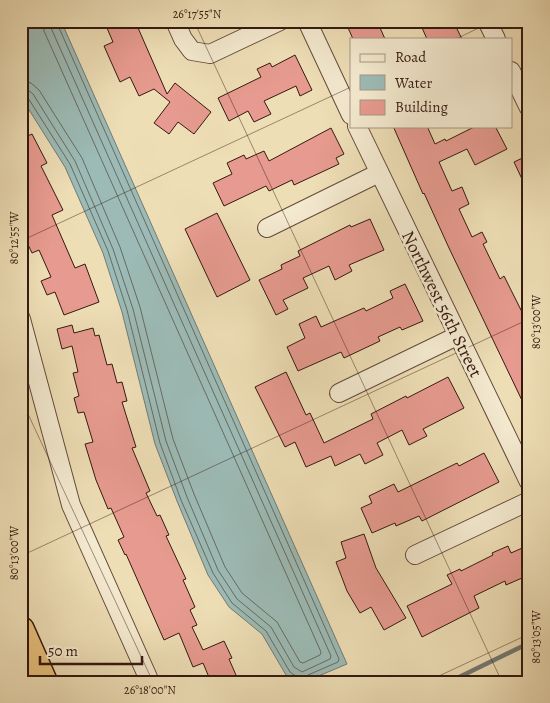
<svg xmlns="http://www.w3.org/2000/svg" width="550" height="703" font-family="Alegreya,serif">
	<rect width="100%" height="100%" fill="#eedeb6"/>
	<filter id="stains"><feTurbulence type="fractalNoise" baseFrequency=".004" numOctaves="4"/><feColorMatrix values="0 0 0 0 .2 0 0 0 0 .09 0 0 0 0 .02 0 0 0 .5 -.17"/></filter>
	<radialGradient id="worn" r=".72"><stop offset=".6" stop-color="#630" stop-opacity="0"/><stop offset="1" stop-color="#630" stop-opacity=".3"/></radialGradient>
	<polygon fill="#9cbbb6" stroke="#737a73" points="21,21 61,21 347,664 309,680 294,681 286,675 262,634 229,607 208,575 177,501 155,444 122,312 103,253 65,167 21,97"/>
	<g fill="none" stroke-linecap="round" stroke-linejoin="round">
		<g stroke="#686a62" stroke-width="1">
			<polyline points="56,21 339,659 338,662 308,675 305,682"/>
			<polyline points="21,81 31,83 39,90 82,158 120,247 140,307 173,439 194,494 225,567 242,593 277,622 300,662 303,663 320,655 321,652 44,31 43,21"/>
			<polyline points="21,89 28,90 33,94 75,161 113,249 133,309 166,441 187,497 218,570 237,599 271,627 294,667 302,672 330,659 331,656 51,28 50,21"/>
			<polyline points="21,95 28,98 70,164 108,251 127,310 160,443 181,500 213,573 232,603 266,631 290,672 297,677 297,682"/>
		</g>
		<polyline stroke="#737a73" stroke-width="4.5" points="449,682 529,643"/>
	</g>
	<g fill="#e79b90" stroke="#35190f">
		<polygon points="104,21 135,21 167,94 175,83 211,112 194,134 178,122 169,134 154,123 170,102 154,89 139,96 130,77 120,82 104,46 113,42"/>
		<polygon points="345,21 377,21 385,39 353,39"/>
		<polygon points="419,21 453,21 462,39 427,39"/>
		<polygon points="295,55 312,90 300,96 296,86 264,101 271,114 254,122 248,111 229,121 218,98 261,77 257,69 270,63 272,67"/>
		<polygon points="393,126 427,126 435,144 445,139 446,141 476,126 495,126 507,149 475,165 467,149 439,162 452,191 462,187 469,204 459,209 472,237 482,232 487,242 483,244 500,279 504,276 529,326 529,415 449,248 424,193 423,194"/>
		<polygon points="331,128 344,154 336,158 339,164 294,185 292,180 269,191 266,186 224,206 213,183 232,174 227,163 244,155 246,159 264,151 269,161"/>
		<polygon points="32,134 47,163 41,166 63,210 52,215 75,268 85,264 99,302 64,315 55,292 47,295 41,281 51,277 39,250 32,253 21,230 21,139"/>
		<polygon points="529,155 529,194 514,162"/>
		<polygon points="217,213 250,280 217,297 185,229"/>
		<polygon points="370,219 384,250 349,265 352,271 335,280 329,266 303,278 308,288 283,300 288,309 276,315 259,280 282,269 281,265 300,256 298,251 350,225 351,227"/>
		<polygon points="405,284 423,321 402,330 400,327 378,337 380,341 344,358 341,352 298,371 287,347 305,338 299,324 316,316 321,327 364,308 366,311 393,298 390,291"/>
		<polygon points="72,325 74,333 93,328 95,336 99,335 107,365 112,364 117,383 122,382 127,401 122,402 136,447 132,448 150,491 146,493 157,516 160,515 169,535 166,536 186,579 183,580 195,607 190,610 197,625 192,627 203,650 224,641 232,658 229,659 239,682 211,682 203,663 193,667 179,633 164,640 126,554 125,555 118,540 124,537 111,508 108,509 96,480 85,444 93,442 84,412 78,413 74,398 79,396 73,373 78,372 72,346 62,349 57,329"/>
		<polygon points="286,372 306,415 310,413 324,443 373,419 371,414 406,396 407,398 448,377 464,408 423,429 427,436 409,445 402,430 377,443 383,455 365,464 360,454 335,466 331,456 306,467 295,442 285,447 255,387"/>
		<polygon points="484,453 499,482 422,521 419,516 396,526 395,523 372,533 361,508 372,503 369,496 394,484 398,492 457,463 459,466"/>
		<polygon points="364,534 376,568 406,618 384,630 371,607 360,613 347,591 336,562 346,558 341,542"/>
		<polygon points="529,545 529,575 506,585 505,581 474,596 479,608 422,637 407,606 452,584 447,575 460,569 461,571 493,555 492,553 508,546 511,553"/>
	</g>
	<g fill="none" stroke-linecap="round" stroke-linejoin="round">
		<defs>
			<g id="minor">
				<polyline points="175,21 183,39 192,51 210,54 280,21"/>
				<polyline points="307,21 351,115"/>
				<polyline points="487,21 496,39"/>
				<polyline points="511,71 529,108"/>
				<polyline points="357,126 529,482"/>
				<polyline points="267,228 379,173"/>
				<polyline points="21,319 71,505 150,682"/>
				<polyline points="339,393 457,336"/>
				<polyline points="415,555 529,501"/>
			</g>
			<polyline id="highway" points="21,630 44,682"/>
		</defs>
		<use href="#minor" stroke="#634a39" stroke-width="20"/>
		<use href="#highway" stroke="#35190f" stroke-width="29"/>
		<use href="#minor" stroke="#f4ead0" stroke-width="18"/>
		<use href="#highway" stroke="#e7bf7b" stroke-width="26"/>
	</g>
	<path fill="none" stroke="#35190f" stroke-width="1" stroke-opacity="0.45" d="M194,21L502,682M456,39L493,21M21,241L351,87M21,399L153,682M21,556L529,319M426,682L529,634"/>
	<g text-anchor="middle" stroke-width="5" stroke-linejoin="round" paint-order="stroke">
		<g font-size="18" fill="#35190f" stroke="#f4ead0">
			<text transform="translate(442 304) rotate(64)" y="6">Northwest 56th Street</text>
		</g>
	</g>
	<rect width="550" height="703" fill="none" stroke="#eedeb6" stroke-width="55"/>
	<rect x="350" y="38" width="162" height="90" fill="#f4ead0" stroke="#a89683"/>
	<rect x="360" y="54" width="25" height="8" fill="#f4ead0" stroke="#a89683"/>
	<text x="395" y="62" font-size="15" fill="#35190f">Road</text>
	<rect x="360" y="75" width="25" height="15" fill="#9cbbb6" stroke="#a89683"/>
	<text x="395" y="88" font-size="15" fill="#35190f">Water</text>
	<rect x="360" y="100" width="25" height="15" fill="#e79b90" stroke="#a89683"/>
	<text x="395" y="112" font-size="15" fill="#35190f">Building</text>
	<path d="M40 656v8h102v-8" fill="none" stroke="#35190f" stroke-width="2.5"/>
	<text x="48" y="656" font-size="15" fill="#35190f" stroke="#f4ead0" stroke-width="4" paint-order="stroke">50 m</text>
	<rect x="28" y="28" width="494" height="648" fill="none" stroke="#35190f" stroke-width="2"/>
	<g font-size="12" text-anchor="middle" fill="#35190f">
		<text x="197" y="18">26°17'55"N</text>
		<text transform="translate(14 238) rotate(-90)" y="4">80°12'55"W</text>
		<text transform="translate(536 322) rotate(-90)" y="4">80°13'00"W</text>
		<text transform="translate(14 553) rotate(-90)" y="4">80°13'00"W</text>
		<text transform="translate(536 637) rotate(-90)" y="4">80°13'05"W</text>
		<text x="150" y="694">26°18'00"N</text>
	</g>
	<rect width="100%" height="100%" filter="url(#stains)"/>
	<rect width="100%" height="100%" fill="url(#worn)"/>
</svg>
